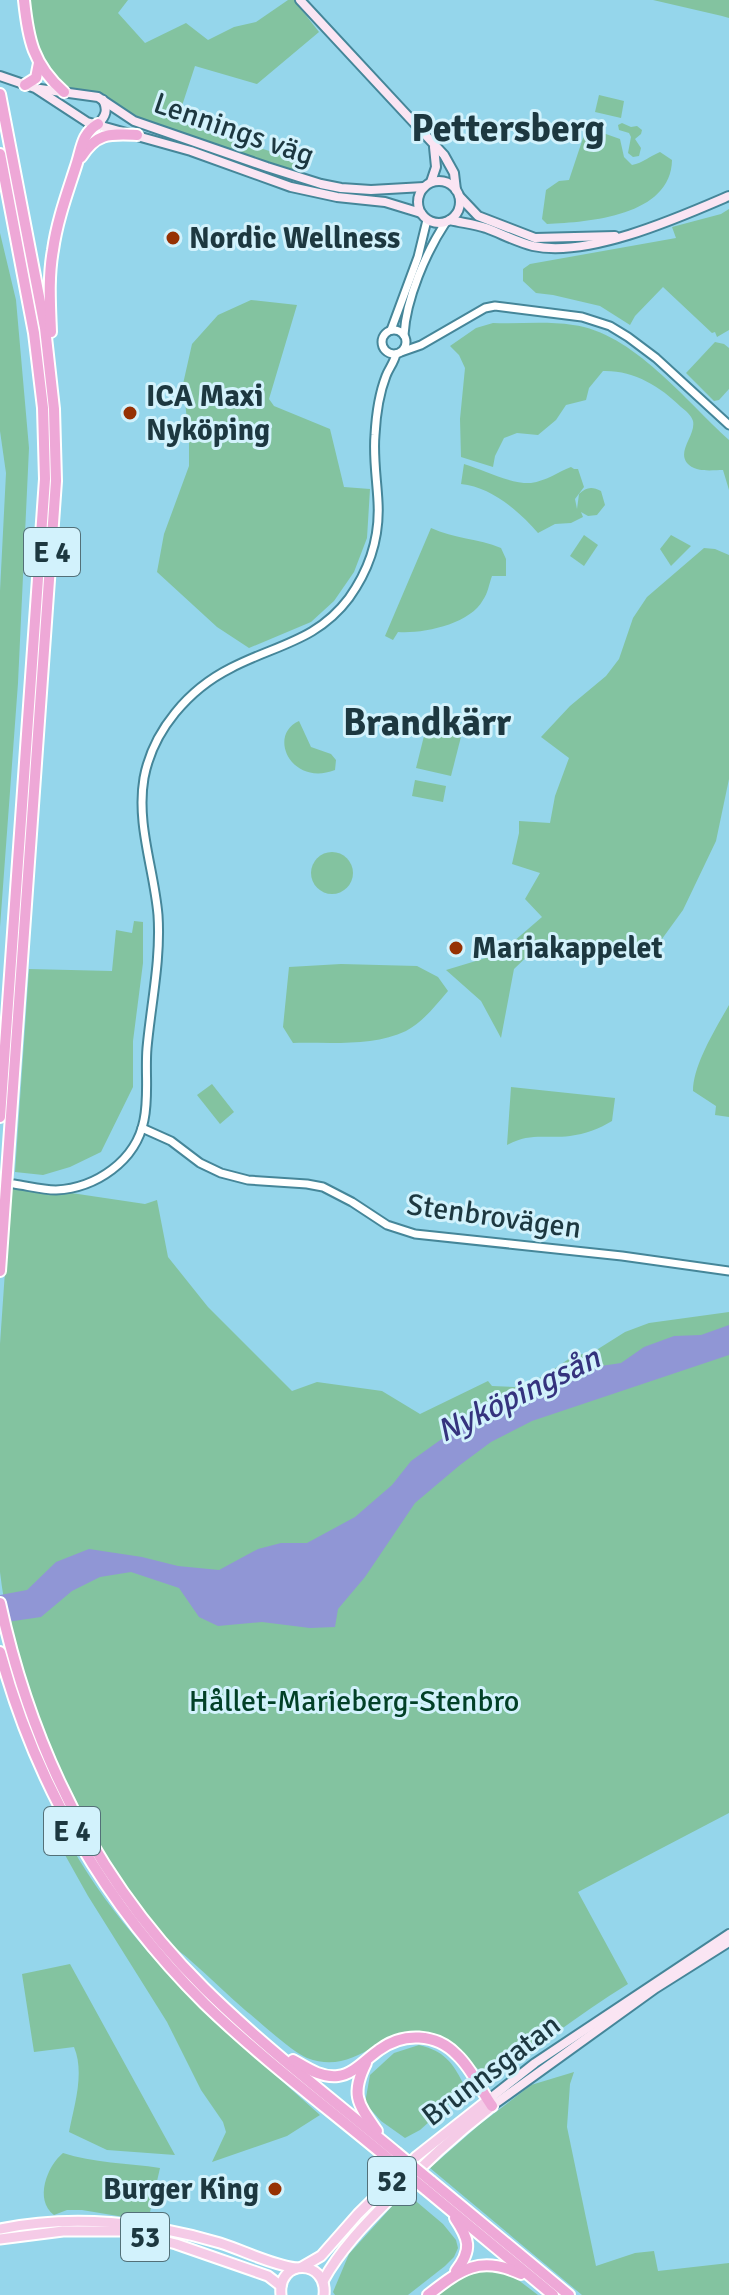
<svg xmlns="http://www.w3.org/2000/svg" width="729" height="2295" font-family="Signika,sans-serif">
	<rect width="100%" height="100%" fill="#95d6eb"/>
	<g fill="#83c3a0">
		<path d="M29,0H128L118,13L145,43L186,23L208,40L234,27L256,22L288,0H294L319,32L257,84L195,66L177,121L303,162L299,174L79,96C70,89 60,83 53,75C35,55 32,26 29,0Z"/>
		<polygon points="653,0 729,0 729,18 722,16"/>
		<polygon points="599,95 624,101 621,118 595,112"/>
		<polygon points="622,123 631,127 637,126 642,130 641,134 635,139 641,148 639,156 633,157 628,153 631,137 629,133 619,130 618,125"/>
		<path d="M591,133H603L620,139L624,157L632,165C643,163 650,156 660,152L672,160C671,216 589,222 547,224L542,219L546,190L559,181L569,180L584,135Z"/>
		<polygon points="729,209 729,330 717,337 715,332 712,333 663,287 635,316 630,325 600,306 553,295 536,293 523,281 523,269 530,264 676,238 672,227 721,214"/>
		<polygon points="0,233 16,300 29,448 18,683 0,927 0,591 6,473 0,431"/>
		<polygon points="251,300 297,305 269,399 274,406 330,429 344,487 370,489 367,538 354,572 334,601 311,622 249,648 217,627 157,572 164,534 189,466 189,438 183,384 192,344 218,315"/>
		<path d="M493,323C519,324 547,321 573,325C632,332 687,402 729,440V490L723,470C713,470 695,473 687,463C677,450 696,435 693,421C691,415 686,411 681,407C660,386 633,370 603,371L589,388L586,400L566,405L556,420L538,435L517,433L504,438L495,456L493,467L461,457L460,419L465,368L459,355L450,346L476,328Z"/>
		<polygon points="715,342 724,344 729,348 729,389 719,400 714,401 686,373"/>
		<path d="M464,464C484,470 510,484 531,483C546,481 558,472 571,467L574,469H578L584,487L575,499L577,509L579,494C586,487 592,486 601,491L605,505L597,515L588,516L581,512L583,517L571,523L555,524L538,533C518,510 491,487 461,484Z"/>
		<path d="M431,528C454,539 478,538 501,548L506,559V576H492C489,584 488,593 483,600C470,624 423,634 398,632L393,640L385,636Z"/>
		<polygon points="584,535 598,545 584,566 570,556"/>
		<polygon points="671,535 691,546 671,566 660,549"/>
		<polygon points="704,548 715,549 729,555 729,779 716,841 683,910 646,961 538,946 514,969 501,1038 481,1001 446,970 499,954 542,917 525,899 540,873 512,864 519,833 519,821 550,823 555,796 569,758 541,737 570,706 606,676 619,659 633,618 647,597"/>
		<polygon points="429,716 464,725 451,776 416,768"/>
		<path d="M299,721L311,747L331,754L336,760L335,770C291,787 267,735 299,721Z"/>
		<polygon points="415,780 446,786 443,802 412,796"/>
		<circle cx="332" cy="873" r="21"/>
		<polygon points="134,921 143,922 143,963 133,1041 133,1087 101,1152 70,1167 43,1175 15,1172 29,969 112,971 116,930 132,933"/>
		<path d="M341,964L417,966L438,977L448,991C436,1005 423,1022 406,1031C373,1047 329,1042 293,1043L283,1027L289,967Z"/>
		<path d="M729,1005V1117L715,1115L716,1106L693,1091C693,1065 716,1028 729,1005Z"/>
		<polygon points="212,1084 234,1112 220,1124 197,1095"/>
		<path d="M511,1087L615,1098L612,1121C599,1129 585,1134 570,1136C545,1139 531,1132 507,1145Z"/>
		<path d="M11,1184L145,1204L157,1200L168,1257L208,1307L292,1391L317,1382L382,1391L420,1414L488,1381L492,1386L515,1387L544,1376L570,1358L598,1349L625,1332L649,1323L729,1312V1813L578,1892L628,1984C602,2000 577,2018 553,2035C544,2041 538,2049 530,2055C521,2062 503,2071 491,2072C474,2073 469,2058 459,2048C451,2040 438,2035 427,2033C381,2025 358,2077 307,2058C292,2052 259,2021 245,2010C226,1994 210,1977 191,1961C184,1954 175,1949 168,1941C81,1838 16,1707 0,1572V1344Z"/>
		<path d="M63,1843L71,1846C133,1955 228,2032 320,2115L287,2136L212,2162L226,2132L223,2122L201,2090L167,2022L88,1896L60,1846Z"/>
		<path d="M70,1964L175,2155L107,2150L69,2132C74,2106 85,2073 74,2047L34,2052L22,1974Z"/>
		<path d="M419,2045C444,2051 452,2062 463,2083L458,2096L420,2130L405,2138L381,2121L365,2103L370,2075L394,2053Z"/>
		<polygon points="574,2072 570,2084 567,2127 596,2266 635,2253 654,2251 658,2271 729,2263 729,2295 582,2295 430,2168 479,2125 531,2085"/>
		<path d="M63,2153C92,2163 129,2163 160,2168L148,2221L82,2210H67L54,2215C34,2200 47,2166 63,2153Z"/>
		<polygon points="405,2192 443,2224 456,2240 458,2248 454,2257 445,2266 408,2295 335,2295 333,2292 349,2254"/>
		<path d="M487,2269L513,2276L538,2295H437C453,2283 467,2271 487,2269Z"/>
	</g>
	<polygon fill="#9096d5" points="729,1325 729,1355 532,1421 491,1442 460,1465 415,1503 365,1577 338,1609 335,1627 310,1628 262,1622 218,1626 199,1617 179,1588 131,1572 100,1577 72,1591 41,1617 0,1623 0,1595 27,1590 56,1562 89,1549 142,1557 178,1566 219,1570 258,1549 281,1543 307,1543 355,1517 392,1485 411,1461 457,1428 497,1406 534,1398 569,1377 601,1366 621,1363 644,1347 674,1336 701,1335"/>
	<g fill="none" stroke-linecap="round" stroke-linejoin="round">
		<defs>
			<g id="tertiary">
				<circle cx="394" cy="342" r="12"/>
				<polyline points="391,330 418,257 427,220"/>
				<path d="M404,335C406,299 426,252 446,222"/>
				<polyline points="401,352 421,345 485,308 495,306 582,317 610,326 628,337 656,358 729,425"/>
				<polyline points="142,1128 171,1141 200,1163 221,1173 248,1180 307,1184 323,1187 352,1202 387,1225 415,1234 622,1256 729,1271"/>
				<path d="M14,1184C28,1186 42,1190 56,1190C96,1188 136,1161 144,1120C149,1096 145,1072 147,1048C151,1004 161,960 158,915C154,869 136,824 144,778C153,730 189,689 231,668C275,645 317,641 349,598C369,570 380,537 378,502C377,480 373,457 375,435C376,416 379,394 386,376C389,368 394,363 396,354"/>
			</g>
			<g id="secondary">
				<polyline points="300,0 444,155 454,173 456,190"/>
				<polyline points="0,76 35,88 87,122 191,151 291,187 337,197 385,202 421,213"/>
				<polyline points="40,89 98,97 134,121 267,167 321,184 341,188 371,190 424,187"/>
				<path d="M98,124C106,116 108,110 103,100"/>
				<circle cx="439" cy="202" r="21"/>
				<polyline points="431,182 436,167 434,147"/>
				<polyline points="460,197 478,216 535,238 615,236"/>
				<path d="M450,220C462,223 474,224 486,228C502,234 517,242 533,246C588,258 678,218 729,196"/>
				<polyline points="488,2100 535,2063 729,1934"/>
				<polyline points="492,2106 656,1988 729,1942"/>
			</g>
			<g id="primary">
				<path d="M0,2229C72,2214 150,2222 220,2243C245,2251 269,2264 296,2268"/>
				<polyline points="0,2239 63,2231 123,2231 176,2244 268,2276 281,2286"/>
				<polyline points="302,2267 321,2256 358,2214 417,2156 488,2100"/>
				<path d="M323,2281C340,2250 365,2224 390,2199C422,2165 456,2134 492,2106"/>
				<path d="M281,2295C277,2258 328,2259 324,2295"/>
			</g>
			<g id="motorway">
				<path d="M24,0C28,39 33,65 64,92"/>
				<polyline points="25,85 36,78 39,63"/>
				<polyline points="0,94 45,328 54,409 56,481 0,1271"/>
				<polyline points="0,154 34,333 43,408 45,479 0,1117"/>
				<path d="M81,157C97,132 110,134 137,135"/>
				<path d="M51,332C50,305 48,277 53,250C57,221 67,194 76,166C82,149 81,134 98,124"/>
				<path d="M0,1603C32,1750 96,1881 204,1988C264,2047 332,2099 397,2153"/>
				<path d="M0,1652C36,1786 106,1906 205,2004C263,2060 329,2109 391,2161"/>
				<path d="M293,2060C307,2068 321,2078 338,2076C354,2074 366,2059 379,2050C403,2032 436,2033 457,2055C472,2069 480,2089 492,2106"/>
				<path d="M366,2063C350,2095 358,2104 377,2131"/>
				<polyline points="431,2181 569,2295"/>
				<polyline points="425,2189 553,2295"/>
				<path d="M455,2218C469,2239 473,2249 456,2271"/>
				<path d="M428,2295C461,2269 480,2255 521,2274"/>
			</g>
		</defs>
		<use href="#tertiary" stroke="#458699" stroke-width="11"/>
		<use href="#secondary" stroke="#458699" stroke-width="12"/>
		<use href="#primary" stroke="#fff" stroke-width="13"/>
		<use href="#motorway" stroke="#fff" stroke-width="14"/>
		<use href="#tertiary" stroke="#fff" stroke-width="7"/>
		<use href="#secondary" stroke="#fae5f3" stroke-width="8"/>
		<use href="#primary" stroke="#f5cbe7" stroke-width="9"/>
		<use href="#motorway" stroke="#eea8d7" stroke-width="10"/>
		<defs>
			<g id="motorway-bridge">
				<polyline points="397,2153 431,2181"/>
				<polyline points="391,2161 425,2189"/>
			</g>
		</defs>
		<use href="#motorway-bridge" stroke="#fff" stroke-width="14" stroke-linecap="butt"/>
		<use href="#motorway-bridge" stroke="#eea8d7" stroke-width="10"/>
	</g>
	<g fill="#963103" stroke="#d2f2fc" stroke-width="3">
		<circle cx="173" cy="238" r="8"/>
		<circle cx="130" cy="413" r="8"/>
		<circle cx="456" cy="948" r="8"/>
		<circle cx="275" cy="2189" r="8"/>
	</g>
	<g text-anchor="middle" stroke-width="6" stroke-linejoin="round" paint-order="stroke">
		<g fill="#d2f2fc" stroke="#537078" stroke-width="2">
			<rect x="24" y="528" width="56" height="48" rx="6"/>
			<rect x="44" y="1807" width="56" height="48" rx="6"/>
			<rect x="368" y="2157" width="48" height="48" rx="6"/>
			<rect x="121" y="2213" width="48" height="48" rx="6"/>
		</g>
		<g font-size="28" font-weight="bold" fill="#1d3840">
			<text x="52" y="562">E 4</text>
			<text x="72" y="1841">E 4</text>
			<text x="392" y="2191">52</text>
			<text x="145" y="2247">53</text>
		</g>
		<g font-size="30" fill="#1d3840" stroke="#d2f2fc">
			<text transform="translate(234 129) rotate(19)" y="10">Lennings väg</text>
			<text transform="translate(494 1216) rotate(8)" y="10">Stenbrovägen</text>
			<text transform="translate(491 2070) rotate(-37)" y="10">Brunnsgatan</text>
		</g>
		<g font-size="30" font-weight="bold" fill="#1d3840" stroke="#d2f2fc" text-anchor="start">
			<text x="189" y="248">Nordic Wellness</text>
			<text x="146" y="406">ICA Maxi<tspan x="146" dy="34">Nyköping</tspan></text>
			<text x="472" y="958">Mariakappelet</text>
			<text x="259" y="2199" text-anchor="end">Burger King</text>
		</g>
		<g font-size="30" fill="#024027" stroke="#d2f2fc">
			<text x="354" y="1711">Hållet-Marieberg-Stenbro</text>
		</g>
		<g font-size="32" font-style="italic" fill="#35337e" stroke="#d2f2fc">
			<text transform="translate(518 1394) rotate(-26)" y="11">Nyköpingsån</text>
		</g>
		<g font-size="38" font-weight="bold" fill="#1d3840" stroke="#d2f2fc">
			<text x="508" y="141">Pettersberg</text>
			<text x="427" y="735">Brandkärr</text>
		</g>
	</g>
</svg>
